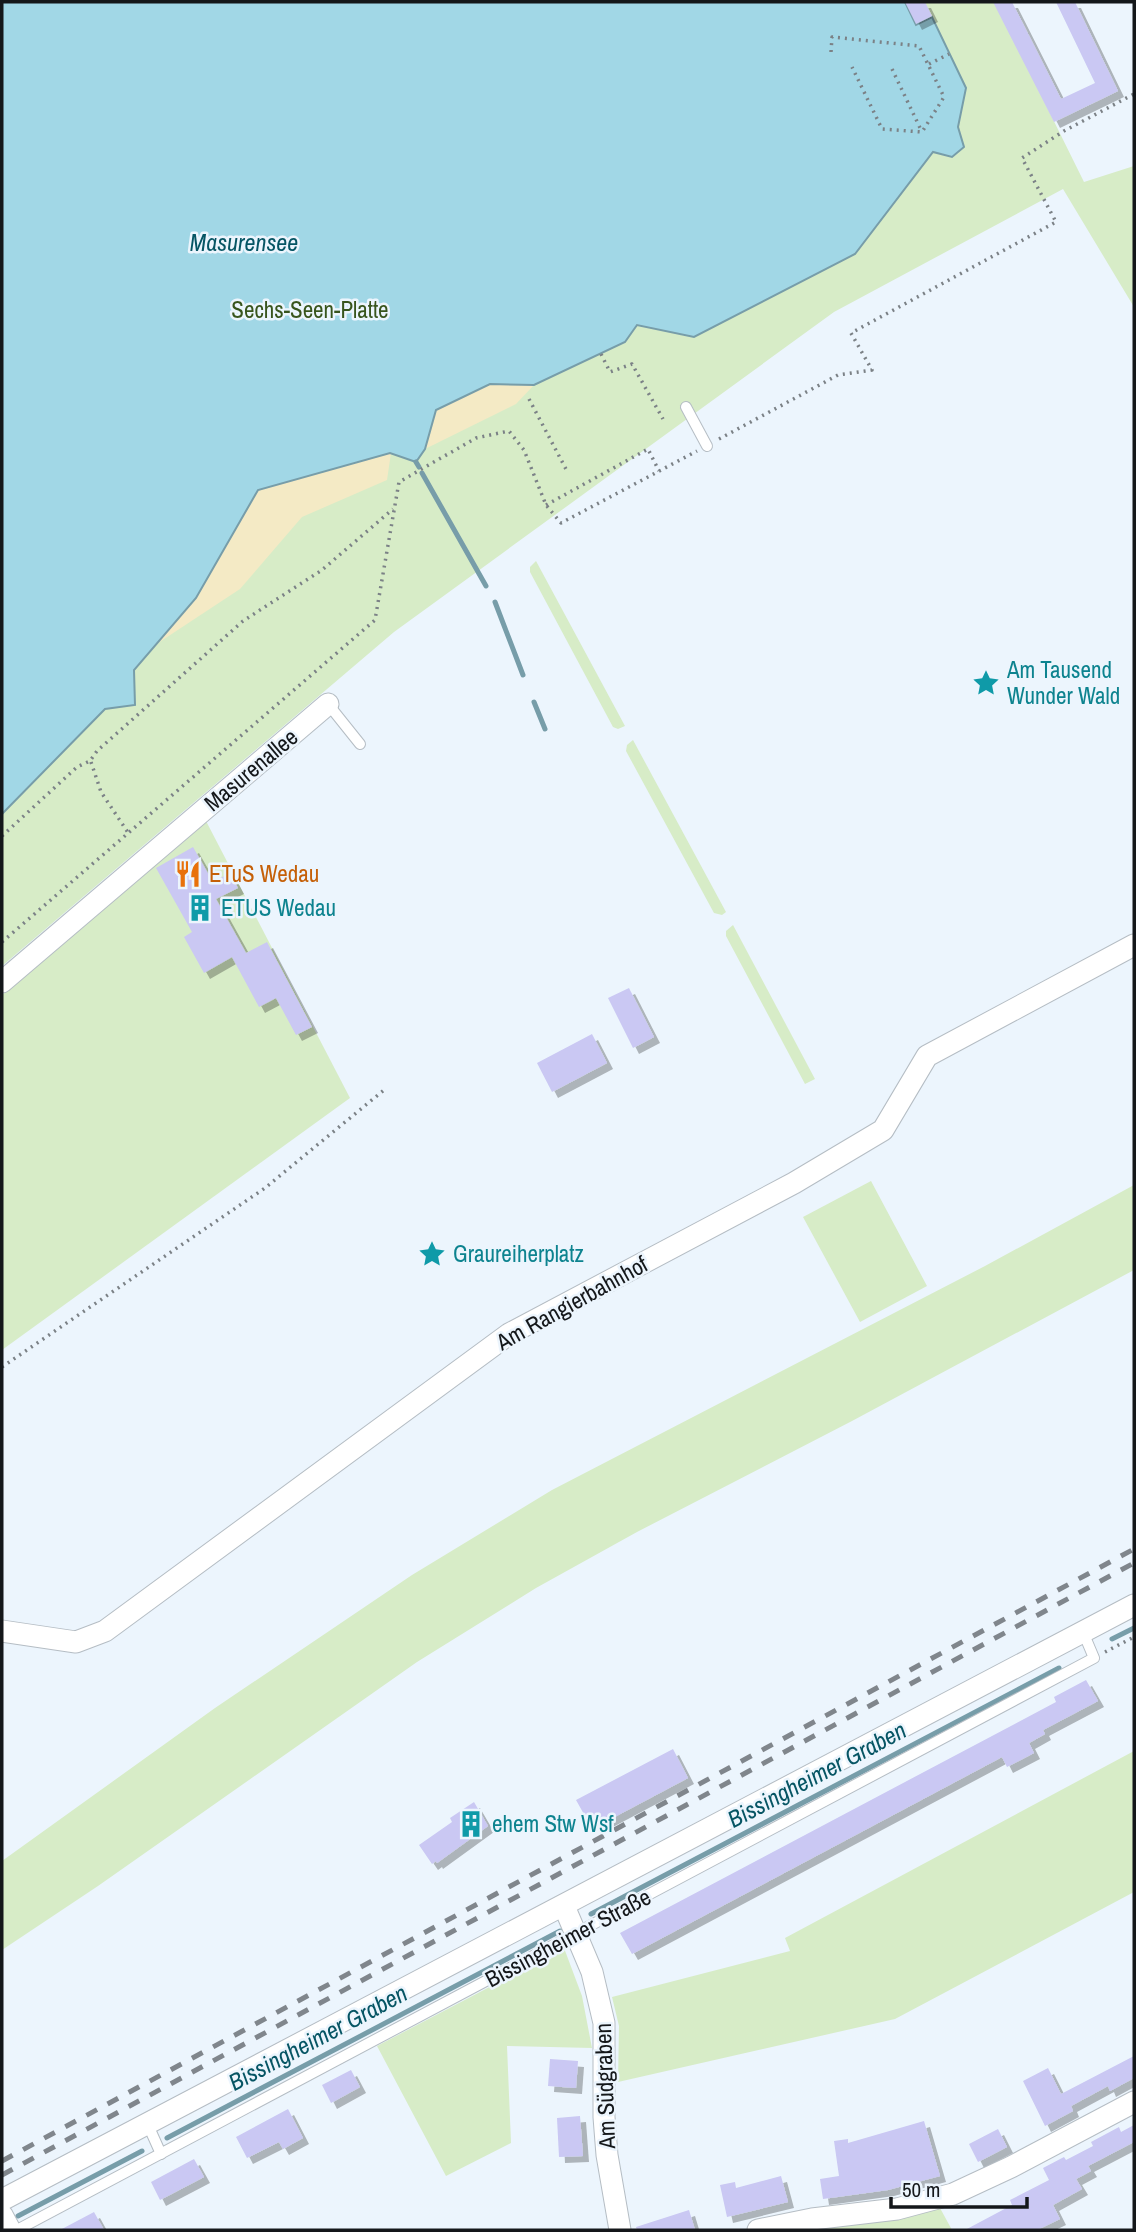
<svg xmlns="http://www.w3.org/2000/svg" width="1136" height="2232" font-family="'Archivo Narrow',sans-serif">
	<defs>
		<filter id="shadow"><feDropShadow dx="6" dy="6" stdDeviation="0" flood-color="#0004"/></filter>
	</defs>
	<rect width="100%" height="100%" fill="#ecf5fd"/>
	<g fill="#d7ecc7">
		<polygon points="2,2 995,2 1084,182 1134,166 1134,307 1063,189 834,312 394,632 2,966"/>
		<polygon points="536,561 625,726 618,729 613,727 530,572 530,567"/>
		<polygon points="633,740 726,912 722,915 714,913 626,751 627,745"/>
		<polygon points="206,821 350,1098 2,1350 2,995"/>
		<polygon points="733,925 815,1079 805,1084 726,936 726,931"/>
		<polygon points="871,1181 927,1286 860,1322 803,1217"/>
		<polygon points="1134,1185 1134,1270 852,1421 637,1532 536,1588 417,1662 98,1886 2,1950 2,1861 215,1708 412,1575 552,1490 985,1266"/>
		<polygon points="1134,1751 1134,1892 895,2019 618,2082 619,2026 612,1997 790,1951 785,1938"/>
		<polygon points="564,1948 582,1996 592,2048 507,2046 511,2143 446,2176 377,2046"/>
		<polygon points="940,2208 952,2230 807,2230"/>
	</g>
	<g fill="#f4eac5">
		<polygon points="490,384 534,385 516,404 425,449 436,410"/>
		<polygon points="391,453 387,480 302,517 240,589 155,645 196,598 258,490"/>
	</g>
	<polygon fill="#a1d7e6" stroke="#779da9" stroke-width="2" points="2,2 905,2 916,25 932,17 966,88 958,127 964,147 952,157 933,152 855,254 694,337 637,325 625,342 534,385 490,384 436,410 425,449 416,462 390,453 258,490 196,598 134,670 135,705 105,709 2,814"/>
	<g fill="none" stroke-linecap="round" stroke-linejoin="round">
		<g stroke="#779da9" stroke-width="5">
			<polyline points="416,462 419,467"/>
			<polyline points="422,473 486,586"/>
			<polyline points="495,602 523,675"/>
			<polyline points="534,702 545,729"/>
			<polyline points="1112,1639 1134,1628"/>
			<polyline points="591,1914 1059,1668"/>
			<polyline points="167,2138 560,1931"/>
			<polyline points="18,2216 142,2151"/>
		</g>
	</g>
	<g fill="#cac8f3" filter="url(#shadow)">
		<polygon points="905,2 925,2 932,16 916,24"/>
		<polygon points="993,2 1012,2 1061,99 1095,83 1056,2 1075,2 1118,91 1054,122"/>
		<polygon points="193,847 213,882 230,873 238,888 216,899 246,953 267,942 312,1027 296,1035 276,998 259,1007 232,957 204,973 184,937 192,932 156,868"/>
		<polygon points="629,988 654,1037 633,1048 608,998"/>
		<polygon points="592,1034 607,1063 552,1092 537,1063"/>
		<polygon points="1086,1680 1098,1701 1043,1730 1045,1734 1029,1743 1034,1753 1007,1767 1002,1757 632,1954 620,1933 1056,1702 1054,1697"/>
		<polygon points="673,1749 688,1778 607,1821 605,1817 590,1825 576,1800"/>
		<polygon points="474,1802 488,1826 437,1863 436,1861 432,1864 419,1845 452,1822 450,1818"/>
		<polygon points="1134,2056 1134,2078 1110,2091 1108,2086 1071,2106 1073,2111 1045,2126 1023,2081 1048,2068 1061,2094"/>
		<polygon points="550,2059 578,2061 576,2088 548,2086"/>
		<polygon points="351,2070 360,2087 331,2103 322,2085"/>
		<polygon points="288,2109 303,2138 283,2149 279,2142 247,2158 236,2137"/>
		<polygon points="580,2116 583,2156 559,2157 557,2118"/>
		<polygon points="924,2121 940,2176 888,2190 823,2199 820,2179 839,2176 834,2141 848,2139 848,2143"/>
		<polygon points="1134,2125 1134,2142 1088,2166 1091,2171 1076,2179 1082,2189 1053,2205 1060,2219 1037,2230 965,2230 1012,2205 1010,2200 1049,2180 1043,2168 1064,2157 1066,2160 1093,2146 1091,2142 1119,2127 1121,2132"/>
		<polygon points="998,2129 1007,2147 978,2162 969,2144"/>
		<polygon points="194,2159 204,2177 160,2200 151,2182"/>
		<polygon points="781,2176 788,2202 727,2217 720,2185 735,2182 736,2188"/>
		<polygon points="689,2210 695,2230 637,2230 636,2227"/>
		<polygon points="94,2212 104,2230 60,2230"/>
	</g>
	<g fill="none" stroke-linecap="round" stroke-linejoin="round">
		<defs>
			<g id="lane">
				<polyline points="686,407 707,446"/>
				<polyline points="328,704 360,744"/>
				<polyline points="148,2125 161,2154"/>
				<polyline points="17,2230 1094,1658 1083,1632"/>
			</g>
			<g id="street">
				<polyline points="2,982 328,704"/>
				<polyline points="2,1631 76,1642 105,1631 509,1334 794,1183 883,1130 927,1056 1134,945"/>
				<polyline points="564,1906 592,1972 604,2023 604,2117 607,2155 620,2230"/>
				<polyline points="2,2200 1134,1605"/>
				<polyline points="2,2215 10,2230"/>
				<polyline points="758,2230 812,2219 897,2209 953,2194 1011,2167 1134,2102"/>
			</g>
		</defs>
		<use href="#lane" stroke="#b5bdc4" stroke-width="12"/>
		<use href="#street" stroke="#b5bdc4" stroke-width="23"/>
		<g stroke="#7b8186" stroke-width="3.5" stroke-dasharray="2 5" stroke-linecap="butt">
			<polyline points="831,52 832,37 919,46 944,97 922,132 882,129 852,67"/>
			<polyline points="929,64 949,54"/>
			<polyline points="892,69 922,132"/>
			<polyline points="601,354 610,372 632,364 663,419"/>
			<polyline points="529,399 567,471"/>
			<polyline points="719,439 838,375 872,370 851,333 1056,222 1022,158 1064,131 1134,94"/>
			<polyline points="546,505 648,449 659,471"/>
			<polyline points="91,762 101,792 129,834"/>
			<polyline points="2,836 77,767 90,761 97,751 243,621 322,570 393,509"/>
			<polyline points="2,942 375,620 399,482 476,438 509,431 524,450 546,505 561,523 697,451"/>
			<polyline points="2,1367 265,1188 384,1090"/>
			<polyline points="1105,1652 1134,1637"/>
		</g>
		<use href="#lane" stroke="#fff" stroke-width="10"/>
		<use href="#street" stroke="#fff" stroke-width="21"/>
		<g stroke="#80868c" stroke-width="5" stroke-dasharray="12 12" stroke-linecap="butt">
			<polyline points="2,2161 1134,1549"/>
			<polyline points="2,2175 1134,1563"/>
		</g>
	</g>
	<defs>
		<symbol id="sight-bare" viewBox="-9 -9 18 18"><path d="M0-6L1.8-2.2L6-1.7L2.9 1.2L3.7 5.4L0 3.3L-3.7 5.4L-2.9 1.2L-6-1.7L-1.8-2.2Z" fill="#0f9aa8" stroke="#ecf5fd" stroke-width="2.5" paint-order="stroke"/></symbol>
		<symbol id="restaurant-bare" viewBox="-9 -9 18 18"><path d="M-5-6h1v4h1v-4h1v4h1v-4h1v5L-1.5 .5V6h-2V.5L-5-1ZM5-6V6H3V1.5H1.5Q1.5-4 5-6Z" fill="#e8710a" stroke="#ecf5fd" stroke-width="2.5" paint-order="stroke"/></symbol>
		<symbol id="building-bare" viewBox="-9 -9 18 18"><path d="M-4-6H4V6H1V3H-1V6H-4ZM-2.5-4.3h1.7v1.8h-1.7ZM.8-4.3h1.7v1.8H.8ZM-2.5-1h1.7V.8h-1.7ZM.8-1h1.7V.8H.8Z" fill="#0f9aa8" stroke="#ecf5fd" stroke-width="2.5" paint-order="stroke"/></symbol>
	</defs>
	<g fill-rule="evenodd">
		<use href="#sight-bare" x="967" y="664" width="38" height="38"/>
		<use href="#restaurant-bare" x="169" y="855" width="38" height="38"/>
		<use href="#building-bare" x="181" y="889" width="38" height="38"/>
		<use href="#sight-bare" x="413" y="1235" width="38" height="38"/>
		<use href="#building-bare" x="452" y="1805" width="38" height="38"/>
	</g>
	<g text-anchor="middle" stroke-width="5" stroke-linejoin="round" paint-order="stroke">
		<g font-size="23" fill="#38551d" stroke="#ecf5fd">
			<text x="310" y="318">Sechs-Seen-Platte</text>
		</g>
		<g font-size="23" fill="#0d838f" stroke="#ecf5fd" text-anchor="start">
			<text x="1007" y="678">Am Tausend<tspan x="1007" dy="26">Wunder Wald</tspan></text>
			<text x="221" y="916">ETUS Wedau</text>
			<text x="453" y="1262">Graureiherplatz</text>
			<text x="492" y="1832">ehem Stw Wsf</text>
		</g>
		<g font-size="23" fill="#14171a" stroke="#ecf5fd">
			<text transform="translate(251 770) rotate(-40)" y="8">Masurenallee</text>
			<text transform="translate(572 1303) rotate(-29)" y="8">Am Rangierbahnhof</text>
			<text transform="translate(568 1938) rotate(-28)" y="8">Bissingheimer Straße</text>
			<text transform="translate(605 2086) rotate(-92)" y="8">Am Südgraben</text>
		</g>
		<g font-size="23" fill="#c56008" stroke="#ecf5fd" text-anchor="start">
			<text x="209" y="882">ETuS Wedau</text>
		</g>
		<g font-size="24" font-style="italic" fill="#065564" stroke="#ecf5fd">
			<text x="244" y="251">Masurensee</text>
			<text transform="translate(817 1775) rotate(-28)" y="8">Bissingheimer Graben</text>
			<text transform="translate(318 2038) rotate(-28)" y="8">Bissingheimer Graben</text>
		</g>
	</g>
	<rect width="1136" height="2232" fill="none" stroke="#14171a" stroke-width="7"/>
	<path d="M891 2197v10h136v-10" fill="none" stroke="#14171a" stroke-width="3.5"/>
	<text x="902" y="2197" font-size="21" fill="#14171a" stroke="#ecf5fd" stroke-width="5" paint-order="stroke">50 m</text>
</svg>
